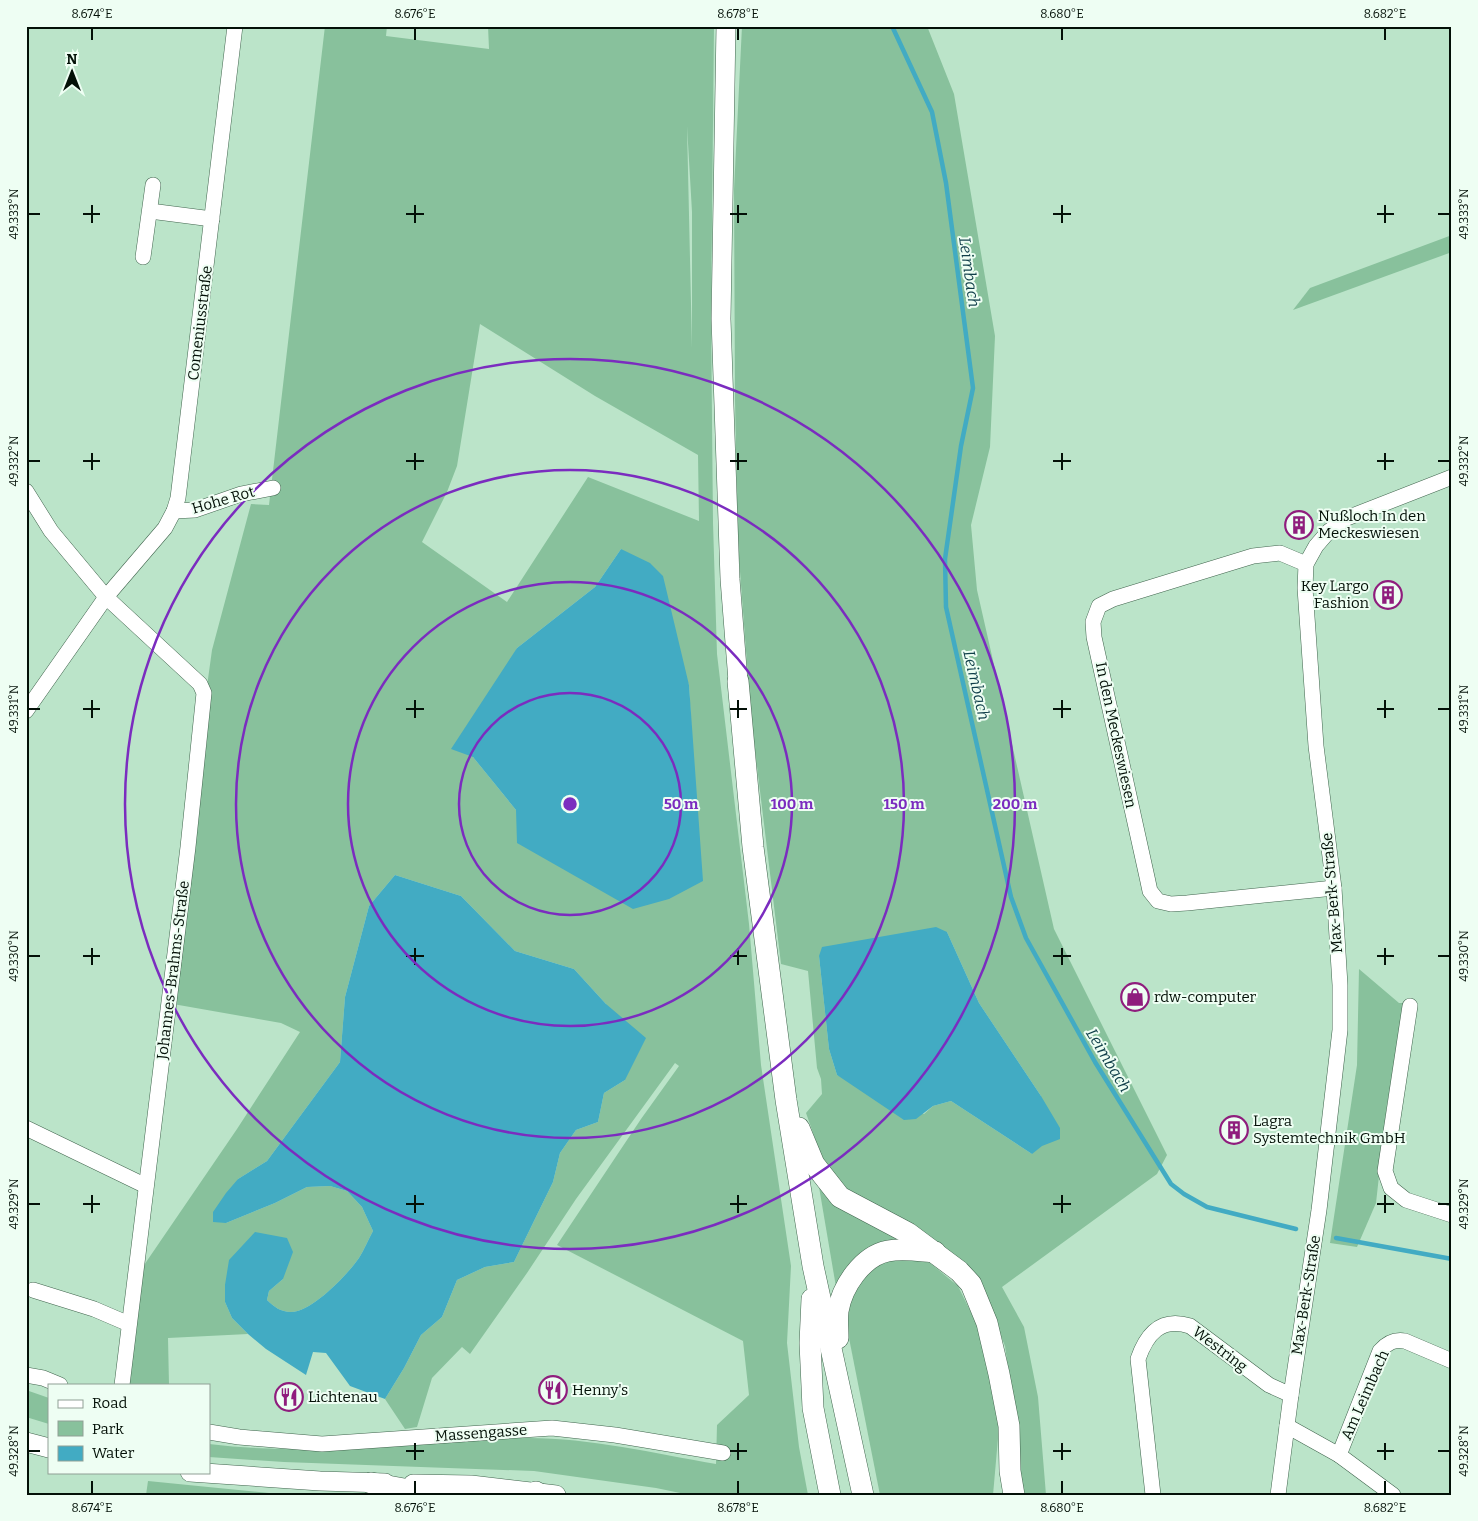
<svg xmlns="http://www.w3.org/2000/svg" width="1478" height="1521" font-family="Bitter,serif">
	<rect width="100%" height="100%" fill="#bbe4c9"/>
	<g fill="#88c19c" fill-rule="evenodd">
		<path d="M325,26H387L386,36L489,49L488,26H714L711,315L713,523L717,654L749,924L761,1065L791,1266L787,1343L799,1447L808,1495H690L656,1488L534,1471L284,1462L209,1457V1444C313,1457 418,1441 522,1438C587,1437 652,1453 716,1464L717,1425L749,1395L743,1341L557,1245L641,1119L679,1066L675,1063L576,1199L527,1273L470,1354L462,1347L432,1378L417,1427L405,1429L385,1399L404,1368L421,1335L442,1317L457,1280L485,1267L514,1262L553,1182L560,1153L576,1130L598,1122L604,1093L625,1080L606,1004L574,969L515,951L461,896L395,875L369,906L345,997L340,1062L267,1161L238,1179L226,1223L275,1203L307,1187L330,1186L347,1191L362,1207L373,1231C368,1240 364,1250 359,1258C347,1275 312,1312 291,1312C281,1312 274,1307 267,1300L269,1291L283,1279L225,1302L232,1318L248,1334L168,1338L169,1385H127L140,1271L237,1129L300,1032L281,1023L173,1004L207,740L208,679L212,650L251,504L269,505ZM687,126L692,212V348ZM480,324L595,396L698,455L699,521L588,477L507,602L422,542L447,492L457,466ZM621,549L689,685L693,759L516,810L473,757L517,648L595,587Z"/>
		<path d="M742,26H927L954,94L995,336L990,447L971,525L977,590L1054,929L1167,1155L1157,1174L1002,1287L1024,1327L1038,1397L1046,1495H1023L1018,1441L1005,1346L989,1307L845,1193L823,1161L806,1113L822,1094L821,1079L817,1068L808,971L781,964L751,717L738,545L735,400L734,190ZM947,932L979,1003L1041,1096L1032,1154L951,1101L933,1106L924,1114L837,1075L829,1049L819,956Z"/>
		<polygon points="1452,235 1452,252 1293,310 1310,288"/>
		<polygon points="1359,969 1399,1003 1407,1003 1387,1104 1376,1203 1357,1247 1330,1243 1357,1065"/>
		<polygon points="818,1181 912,1241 836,1287"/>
		<polygon points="903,1257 930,1263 958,1286 982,1335 999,1427 993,1495 880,1495 849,1338 847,1312 854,1288 864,1275 884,1261"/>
		<polygon points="26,1390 49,1398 49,1424 26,1417"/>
		<polygon points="148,1481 279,1494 285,1495 146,1495"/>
	</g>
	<g fill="#42abc3">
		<polygon points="621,549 650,563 663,576 689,685 703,881 669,899 633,909 517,843 516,810 473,757 451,749 517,648 595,587"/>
		<path d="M395,875L461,896L515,951L574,969L606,1004L646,1038L625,1080L604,1093L598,1122L576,1130L560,1153L553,1182L514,1262L485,1267L457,1280L442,1317L421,1335L404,1368L385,1399L350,1386L326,1353L313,1352L306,1375L266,1349L248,1334L232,1318L225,1302V1285L229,1260L255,1232L287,1238L293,1252L283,1279L269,1291L267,1300C274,1307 281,1312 291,1312C312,1312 347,1275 359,1258C364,1250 368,1240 373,1231L362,1207L347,1191L330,1186L307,1187L275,1203L226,1223L213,1222V1212L226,1193L238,1179L267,1161L340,1062L345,997L369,906Z"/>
		<polygon points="936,927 947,932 979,1003 1041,1096 1060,1128 1060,1139 1042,1146 1032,1154 951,1101 933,1106 916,1119 904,1120 837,1075 829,1049 819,956 822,947"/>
	</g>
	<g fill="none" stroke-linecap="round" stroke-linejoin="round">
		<g stroke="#42abc3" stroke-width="4.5">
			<polyline points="892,26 932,112 946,183 973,388 961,446 945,559 946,607 1011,897 1026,938 1095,1062 1171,1184 1184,1194 1207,1207 1296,1229"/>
			<polyline points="1336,1238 1452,1259"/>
		</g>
		<defs>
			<g id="minor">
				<polyline points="150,211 212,219"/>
				<polyline points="143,257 153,185"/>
				<polyline points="26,491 51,531 106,597 200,684 204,693 188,847 122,1385"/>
				<polyline points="174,511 195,510 241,494 273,488"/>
				<polyline points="1306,564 1280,553 1253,556 1113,599 1099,606 1093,622 1094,637 1147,877 1150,891 1158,901 1171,904 1187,903 1334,888"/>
				<polyline points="26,711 106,597 165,528 174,511 178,498 235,26"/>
				<polyline points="1410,1006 1385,1171 1391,1188 1406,1200 1452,1215"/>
				<polyline points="26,1128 146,1186"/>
				<polyline points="33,1290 94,1309 129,1324"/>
				<polyline points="26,1375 43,1378 60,1385"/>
				<polyline points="1287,1426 1339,1455 1393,1495"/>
				<polyline points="209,1432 239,1437 322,1444 552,1428 615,1435 723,1453"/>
				<path d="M1339,1455L1380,1351C1387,1343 1394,1339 1405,1341L1452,1361"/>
				<path d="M1153,1495L1138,1359C1147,1333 1161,1317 1190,1326L1269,1385L1291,1395"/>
				<polyline points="1278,1495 1291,1395 1319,1210 1340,1030 1340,985 1334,888 1316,746 1305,588 1306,564 1316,546 1329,531 1347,518 1452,477"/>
			</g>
			<g id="major">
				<polyline points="726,26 721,319 730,579 738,681"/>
				<polyline points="26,1442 49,1448"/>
				<polyline points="190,1472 320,1481 385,1483"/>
				<polyline points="413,1484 471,1485 556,1495"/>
			</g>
			<g id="highway">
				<polyline points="738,681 753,847 786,1100 813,1266 863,1495"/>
				<polyline points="799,1128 814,1164 840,1197 908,1233 959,1271 971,1284 987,1323 999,1374 1009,1426 1010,1471 1014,1495"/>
				<polyline points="812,1299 810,1343 813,1408 830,1495"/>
				<path d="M838,1338C838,1330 837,1320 838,1311C842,1287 862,1256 888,1251C903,1248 920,1251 935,1252"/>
				<polyline points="371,1483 437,1495"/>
				<polyline points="535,1495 536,1492"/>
			</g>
		</defs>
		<use href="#minor" stroke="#41654e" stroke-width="16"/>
		<use href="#major" stroke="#41654e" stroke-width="20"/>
		<use href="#highway" stroke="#41654e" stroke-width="22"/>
		<use href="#minor" stroke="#fff" stroke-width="15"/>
		<use href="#major" stroke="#fff" stroke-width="19"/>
		<use href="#highway" stroke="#fff" stroke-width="21"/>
	</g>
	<path fill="none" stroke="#031007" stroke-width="2" d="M92,28V40M415,28V40M738,28V40M1062,28V40M1385,28V40M92,205V223M415,205V223M738,205V223M1062,205V223M1385,205V223M28,214H40M83,214H100M406,214H424M730,214H747M1053,214H1071M1377,214H1394M1438,214H1450M92,453V470M415,453V470M738,453V470M1062,453V470M1385,453V470M28,461H40M83,461H100M406,461H424M730,461H747M1053,461H1071M1377,461H1394M1438,461H1450M92,700V718M415,700V718M738,700V718M1062,700V718M1385,700V718M28,709H40M83,709H100M406,709H424M730,709H747M1053,709H1071M1377,709H1394M1438,709H1450M92,948V965M415,948V965M738,948V965M1062,948V965M1385,948V965M28,956H40M83,956H100M406,956H424M730,956H747M1053,956H1071M1377,956H1394M1438,956H1450M92,1195V1213M415,1195V1213M738,1195V1213M1062,1195V1213M1385,1195V1213M28,1204H40M83,1204H100M406,1204H424M730,1204H747M1053,1204H1071M1377,1204H1394M1438,1204H1450M415,1443V1460M738,1443V1460M1062,1443V1460M1385,1443V1460M28,1451H40M406,1451H424M730,1451H747M1053,1451H1071M1377,1451H1394M1438,1451H1450M92,1481V1494M415,1481V1494M738,1481V1494M1062,1481V1494M1385,1481V1494"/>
	<g fill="none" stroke="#7b2cbf" stroke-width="2.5">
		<circle cx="570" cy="804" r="111"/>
		<circle cx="570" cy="804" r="222"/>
		<circle cx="570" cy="804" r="334"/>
		<circle cx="570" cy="804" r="445"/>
	</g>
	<defs>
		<symbol id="building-ring" viewBox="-11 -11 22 22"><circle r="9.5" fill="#eefef3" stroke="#8f1d7d" stroke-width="1.5"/><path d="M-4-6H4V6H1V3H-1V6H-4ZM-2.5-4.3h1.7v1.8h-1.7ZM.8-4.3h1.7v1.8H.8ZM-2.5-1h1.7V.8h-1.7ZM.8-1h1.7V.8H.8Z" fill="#8f1d7d"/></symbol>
		<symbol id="shop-ring" viewBox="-11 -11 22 22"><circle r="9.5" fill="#eefef3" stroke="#8f1d7d" stroke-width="1.5"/><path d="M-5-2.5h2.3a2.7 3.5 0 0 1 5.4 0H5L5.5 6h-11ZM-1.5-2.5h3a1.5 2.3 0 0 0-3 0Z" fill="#8f1d7d"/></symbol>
		<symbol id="restaurant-ring" viewBox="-11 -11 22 22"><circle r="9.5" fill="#eefef3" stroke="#8f1d7d" stroke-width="1.5"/><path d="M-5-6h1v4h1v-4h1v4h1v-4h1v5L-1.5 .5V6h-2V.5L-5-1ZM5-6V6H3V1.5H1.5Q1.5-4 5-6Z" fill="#8f1d7d"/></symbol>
	</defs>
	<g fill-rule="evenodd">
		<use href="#building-ring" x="1283" y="509" width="32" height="32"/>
		<use href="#building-ring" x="1372" y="579" width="32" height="32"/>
		<use href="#shop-ring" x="1119" y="981" width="32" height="32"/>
		<use href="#building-ring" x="1218" y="1114" width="32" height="32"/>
		<use href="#restaurant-ring" x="537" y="1374" width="32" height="32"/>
		<use href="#restaurant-ring" x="273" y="1381" width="32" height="32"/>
	</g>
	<g text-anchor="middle" stroke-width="4" stroke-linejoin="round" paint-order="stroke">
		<g font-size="15" fill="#031007" stroke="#eefef3">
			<text transform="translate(200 323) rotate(-83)" y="5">Comeniusstraße</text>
			<text transform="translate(223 500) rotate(-16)" y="5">Hohe Rot</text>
			<text transform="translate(1116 735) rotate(78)" y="5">In den Meckeswiesen</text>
			<text transform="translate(1332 893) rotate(-95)" y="5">Max-Berk-Straße</text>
			<text transform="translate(173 970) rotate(-83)" y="5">Johannes-Brahms-Straße</text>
			<text transform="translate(1306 1295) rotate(-81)" y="5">Max-Berk-Straße</text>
			<text transform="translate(1220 1349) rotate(37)" y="5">Westring</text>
			<text transform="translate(1365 1395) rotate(-66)" y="5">Am Leimbach</text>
			<text transform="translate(481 1433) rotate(-4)" y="5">Massengasse</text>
		</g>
		<g font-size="15" fill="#031007" stroke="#eefef3" text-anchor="start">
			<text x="1318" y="521">Nußloch In den<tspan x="1318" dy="17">Meckeswiesen</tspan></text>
			<text x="1369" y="591" text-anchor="end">Key Largo<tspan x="1369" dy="17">Fashion</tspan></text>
			<text x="1154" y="1002">rdw-computer</text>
			<text x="1253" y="1126">Lagra<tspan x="1253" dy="17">Systemtechnik GmbH</tspan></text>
			<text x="572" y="1395">Henny's</text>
			<text x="308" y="1402">Lichtenau</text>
		</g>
		<g font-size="16" font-style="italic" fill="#0f3e49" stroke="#eefef3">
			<text transform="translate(970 272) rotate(82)" y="6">Leimbach</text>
			<text transform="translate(977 685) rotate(77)" y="6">Leimbach</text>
			<text transform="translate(1109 1060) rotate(59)" y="6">Leimbach</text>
		</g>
	</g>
	<circle cx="570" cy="804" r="8" fill="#7b2cbf" stroke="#eefef3" stroke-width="2.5"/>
	<g font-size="15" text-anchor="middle" font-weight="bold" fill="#7b2cbf" stroke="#eefef3" stroke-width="4" stroke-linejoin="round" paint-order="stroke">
		<text x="681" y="809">50 m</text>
		<text x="792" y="809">100 m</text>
		<text x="904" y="809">150 m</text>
		<text x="1015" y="809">200 m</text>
	</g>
	<rect width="1478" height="1521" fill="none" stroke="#eefef3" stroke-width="55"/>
	<rect x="48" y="1384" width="162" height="90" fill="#eefef3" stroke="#909f95"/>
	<rect x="58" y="1400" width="25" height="8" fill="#ffffff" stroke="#909f95"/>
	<text x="92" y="1408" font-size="15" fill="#031007">Road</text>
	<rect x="58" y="1421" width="25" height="15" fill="#88c19c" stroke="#909f95"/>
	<text x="92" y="1434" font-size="15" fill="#031007">Park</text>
	<rect x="58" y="1446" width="25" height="15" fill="#42abc3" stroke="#909f95"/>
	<text x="92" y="1458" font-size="15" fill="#031007">Water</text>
	<g transform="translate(72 72)" stroke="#eefef3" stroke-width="4" paint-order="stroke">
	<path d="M0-4L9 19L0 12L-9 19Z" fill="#031007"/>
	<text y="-8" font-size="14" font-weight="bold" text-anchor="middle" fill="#031007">N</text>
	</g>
	<rect x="28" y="28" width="1422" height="1466" fill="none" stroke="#031007" stroke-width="2"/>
	<g font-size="12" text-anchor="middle" fill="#031007">
		<text x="92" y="18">8.674°E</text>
		<text x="415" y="18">8.676°E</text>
		<text x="738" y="18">8.678°E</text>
		<text x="1062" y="18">8.680°E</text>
		<text x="1385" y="18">8.682°E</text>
		<text transform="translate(14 214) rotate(-90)" y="4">49.333°N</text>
		<text transform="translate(1464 214) rotate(-90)" y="4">49.333°N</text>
		<text transform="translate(14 461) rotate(-90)" y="4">49.332°N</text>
		<text transform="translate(1464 461) rotate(-90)" y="4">49.332°N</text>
		<text transform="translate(14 709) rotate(-90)" y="4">49.331°N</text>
		<text transform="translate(1464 709) rotate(-90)" y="4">49.331°N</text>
		<text transform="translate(14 956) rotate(-90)" y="4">49.330°N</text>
		<text transform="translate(1464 956) rotate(-90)" y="4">49.330°N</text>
		<text transform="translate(14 1204) rotate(-90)" y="4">49.329°N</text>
		<text transform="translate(1464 1204) rotate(-90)" y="4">49.329°N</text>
		<text transform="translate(14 1451) rotate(-90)" y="4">49.328°N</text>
		<text transform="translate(1464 1451) rotate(-90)" y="4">49.328°N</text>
		<text x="92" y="1512">8.674°E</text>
		<text x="415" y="1512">8.676°E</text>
		<text x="738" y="1512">8.678°E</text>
		<text x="1062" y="1512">8.680°E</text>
		<text x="1385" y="1512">8.682°E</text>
	</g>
</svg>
